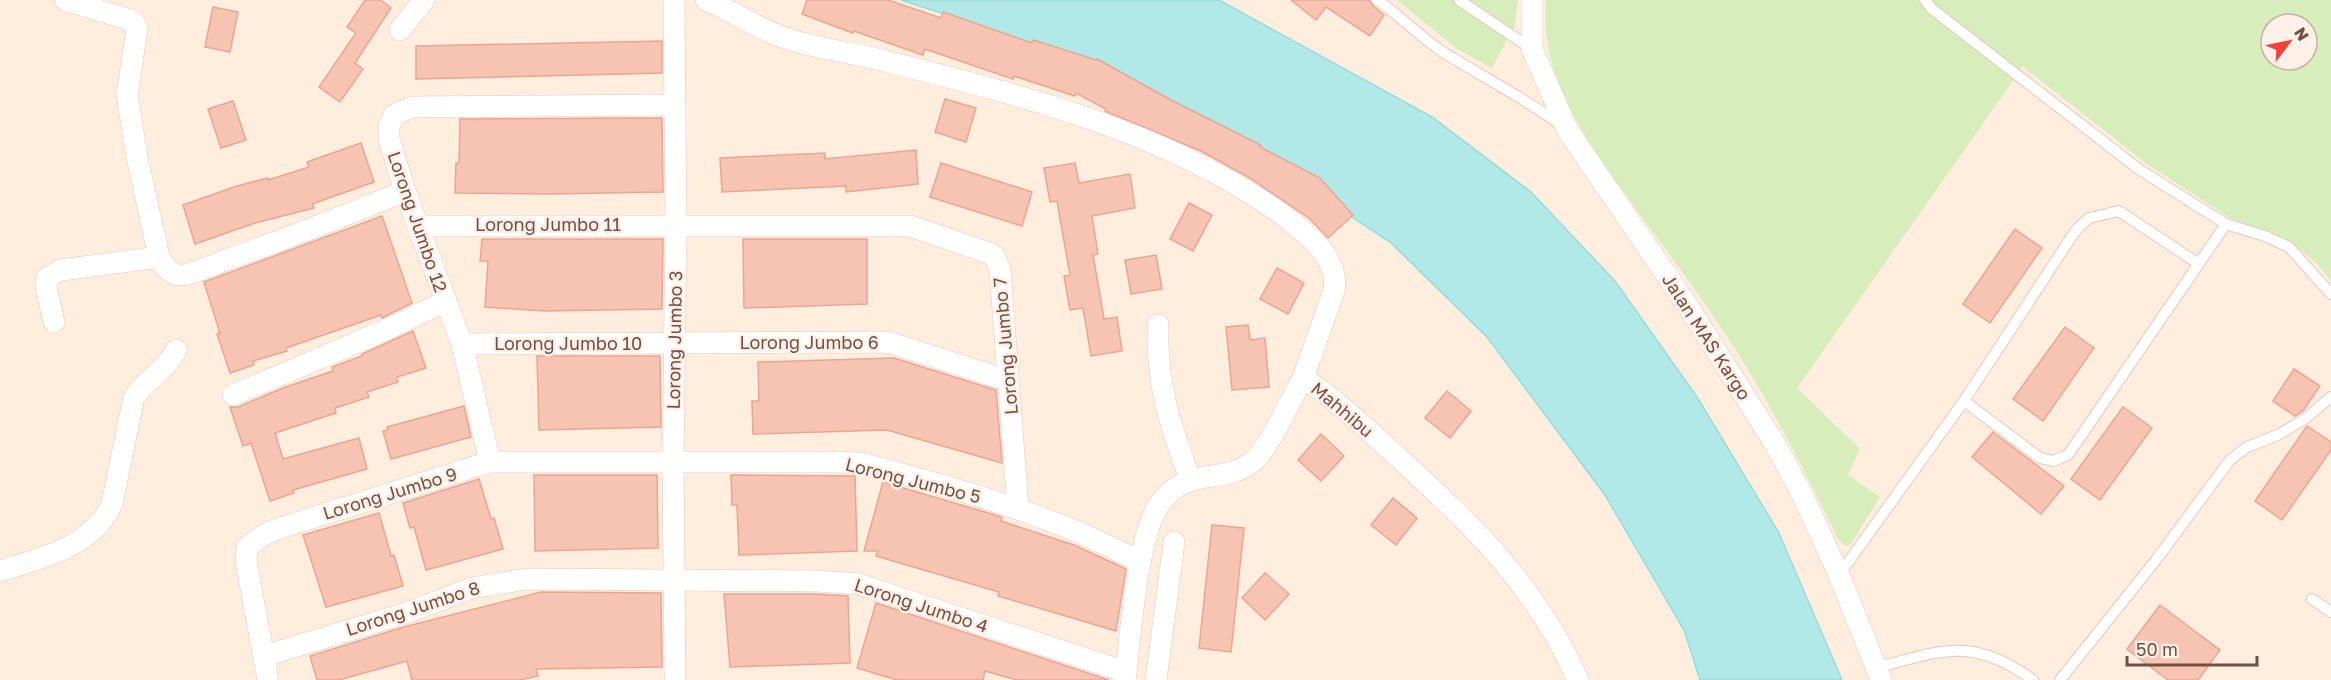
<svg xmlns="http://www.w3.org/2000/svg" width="2331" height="680" font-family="'Golos Text',sans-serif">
	<rect width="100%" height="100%" fill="#ffedde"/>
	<g fill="#d8edbc" fill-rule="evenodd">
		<polygon points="1397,0 1518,0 1515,25 1492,68 1457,49"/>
		<path d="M1546,0H2331V281L2316,263L2292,243L2230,218L2147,164L2022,66L2010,85L1797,388L1860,449L1848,475L1880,497L1851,544L1845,546L1838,539C1804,469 1769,400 1726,335C1698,292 1666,250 1636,209C1593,148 1538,80 1546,0ZM2271,24H2307V60H2271Z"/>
	</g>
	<polygon fill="#b1e9e8" stroke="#96dcdc" stroke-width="1.5" points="901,0 1219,0 1432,117 1531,192 1615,281 1697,397 1779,533 1842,680 1700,680 1684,630 1605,495 1487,337 1390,242 1235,140 972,23"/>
	<g fill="#f7c3b3" stroke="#eba592" stroke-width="1.5">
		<polygon points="365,0 380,0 391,8 355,63 363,69 340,102 319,87 356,33 347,27"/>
		<polygon points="807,0 888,0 941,18 943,12 1032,43 1033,40 1096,60 1097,59 1173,101 1261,145 1260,147 1320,178 1353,215 1328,238 1310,219 1250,178 1201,151 1105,111 1106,109 1076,93 1075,96 1014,76 1013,79 925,49 923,55 854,31 853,33 802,14"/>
		<polygon points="1291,0 1369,0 1373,6 1384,15 1370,36 1326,7 1316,20"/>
		<polygon points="213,7 238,12 230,52 205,47"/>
		<polygon points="662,41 662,73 416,79 416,46"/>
		<polygon points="945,99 976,108 966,142 935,132"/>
		<polygon points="233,101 246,140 221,148 208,109"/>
		<polygon points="662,118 663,192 546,194 455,193 456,163 459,163 460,119"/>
		<polygon points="361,143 374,182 312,204 314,208 255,223 195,244 183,205 237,186 268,178 268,180 309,167 307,162"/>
		<polygon points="916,150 918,184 846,192 846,186 722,192 720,158 825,153 825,159"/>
		<polygon points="941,163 1032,192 1022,226 930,197"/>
		<polygon points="1075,163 1079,183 1130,174 1135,208 1092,216 1098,254 1093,255 1104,319 1117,317 1122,351 1091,356 1083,308 1070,310 1064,276 1070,275 1057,201 1050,202 1044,168"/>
		<polygon points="1189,203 1212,215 1193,251 1170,239"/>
		<polygon points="382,216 412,303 382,318 381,315 286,348 287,351 253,361 254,365 230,373 217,334 220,333 204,282"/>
		<polygon points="2015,229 2042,248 1990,323 1963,304"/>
		<polygon points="482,239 663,239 662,309 545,311 485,307 488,261 480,261"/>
		<polygon points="743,239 867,239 867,304 744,308"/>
		<polygon points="1156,255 1162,289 1131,294 1125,260"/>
		<polygon points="1277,268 1304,283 1288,314 1260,299"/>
		<polygon points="1248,325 1250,340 1265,338 1269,387 1232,390 1226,327"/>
		<polygon points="2065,327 2094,348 2043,421 2013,399"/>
		<polygon points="413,331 426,368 397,377 398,382 367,392 369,397 335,408 336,413 275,433 283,459 359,438 367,469 293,490 294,493 270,501 251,443 243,446 230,407 238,407 283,388 333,371 332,367 362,356 362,354"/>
		<polygon points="537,356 660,356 661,427 539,430"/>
		<polygon points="894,358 996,390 1002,463 887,430 753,434 752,401 759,401 758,362"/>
		<polygon points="2294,369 2320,386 2303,411 2295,416 2273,401"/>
		<polygon points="1447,391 1471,411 1450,438 1425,418"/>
		<polygon points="464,406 471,437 391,459 383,431 388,430 387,427"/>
		<polygon points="2123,407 2152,428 2100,500 2071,479"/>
		<polygon points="2307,426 2331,442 2331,450 2282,520 2255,501"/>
		<polygon points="1993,432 2064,486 2041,514 1972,457"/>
		<polygon points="1321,434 1344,456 1321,481 1298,460"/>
		<polygon points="534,475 657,475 658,548 535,551"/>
		<polygon points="731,475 855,476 857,551 739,555 737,505 732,505"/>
		<polygon points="479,479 491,519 494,518 503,549 426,570 414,527 410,528 403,503"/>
		<polygon points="883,482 1002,517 1001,521 1074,545 1126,569 1116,631 998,596 999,592 876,556 878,551 864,551"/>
		<polygon points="1393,498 1417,518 1396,545 1371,525"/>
		<polygon points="379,513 391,556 394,555 403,586 326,607 303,535"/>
		<polygon points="1212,525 1244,528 1231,652 1199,648"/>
		<polygon points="1265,573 1289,594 1265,620 1242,598"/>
		<polygon points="541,592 661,593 662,667 536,669 538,676 520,680 412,680 407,661 339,680 317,680 310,656 404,627"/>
		<polygon points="724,594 816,594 848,596 850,663 730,667"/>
		<polygon points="876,603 1109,680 1017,680 985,671 983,680 897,680 857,668"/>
		<polygon points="2160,605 2220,650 2198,680 2168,680 2127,649"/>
	</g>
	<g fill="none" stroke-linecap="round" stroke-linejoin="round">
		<defs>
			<g id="lane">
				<path d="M1377,0C1401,16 1422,39 1446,54C1485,78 1524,98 1561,125"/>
				<polyline points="1459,0 1532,49"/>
				<polyline points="1925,0 1932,9 2140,170 2226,224 2265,236 2289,247 2331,294"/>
				<polyline points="1964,401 2076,230 2089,218 2119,211 2199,264"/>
				<polyline points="1839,575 1964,401 2040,458 2053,461 2068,455 2226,224"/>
				<polyline points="2312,599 2331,612"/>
				<path d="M1875,668C1942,651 1971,635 2033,680"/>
				<polyline points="2060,680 2156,560 2230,460 2247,447 2280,434 2306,418 2331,397"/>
			</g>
			<g id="street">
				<path d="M65,0L127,19L134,22L137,29L127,95L137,157L159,257C163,265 169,274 179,275C189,276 213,265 223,261C285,240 345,215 405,191"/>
				<polyline points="674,0 676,225 673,461 675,680"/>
				<path d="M706,0C734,11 759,30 788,39C819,49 853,53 885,61C1021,95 1174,133 1288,219C1310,236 1340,260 1334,291L1303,378"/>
				<polyline points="1532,0 1532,49 1568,131 1689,308 1775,444 1802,494 1839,575 1881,680"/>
				<polyline points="400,30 424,0"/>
				<polyline points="419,226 910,226 989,253 995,257 1000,270 1018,508"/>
				<polyline points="54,322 46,287 47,278 61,270 159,257"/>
				<path d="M1158,325C1156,383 1170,425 1190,479"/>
				<polyline points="462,344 888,342 1009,381"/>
				<polyline points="233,395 381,332 444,302"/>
				<polyline points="490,462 462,344 405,191 389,139 389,127 394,115 412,107 675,105"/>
				<path d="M0,571C42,558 92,547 112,504L134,397C146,379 167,370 176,350"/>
				<polyline points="264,656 406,613 472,588 526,579 817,581 858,584 1126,672"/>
				<path d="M268,680L246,561L247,547L264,535L277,529L490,462H841L864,464C959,489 1054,515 1140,562"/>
				<path d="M1125,680C1131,636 1136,536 1161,502C1187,467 1222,484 1251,463C1270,448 1290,400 1303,378C1339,402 1369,431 1401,460C1475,528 1536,586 1578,680"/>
				<polyline points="1156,680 1174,542"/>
			</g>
		</defs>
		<use href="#lane" stroke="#e5c9bd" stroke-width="12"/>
		<use href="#street" stroke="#e5c9bd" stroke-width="22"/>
		<use href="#lane" stroke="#fff" stroke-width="10"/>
		<use href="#street" stroke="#fff" stroke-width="21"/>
	</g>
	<g text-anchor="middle" stroke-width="5" stroke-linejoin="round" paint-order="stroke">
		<g font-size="18" fill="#774e44" stroke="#fff1e7">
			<text transform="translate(417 222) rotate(71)" y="6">Lorong Jumbo 12</text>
			<text x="548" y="231">Lorong Jumbo 11</text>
			<text transform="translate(1706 337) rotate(57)" y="6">Jalan MAS Kargo</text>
			<text transform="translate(675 340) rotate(-89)" y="6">Lorong Jumbo 3</text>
			<text x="809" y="349">Lorong Jumbo 6</text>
			<text x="568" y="350">Lorong Jumbo 10</text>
			<text transform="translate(1006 346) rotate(-95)" y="6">Lorong Jumbo 7</text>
			<text transform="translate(1342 410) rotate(40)" y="6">Mahhibu</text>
			<text transform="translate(913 481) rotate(14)" y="6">Lorong Jumbo 5</text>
			<text transform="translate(390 494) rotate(-17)" y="6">Lorong Jumbo 9</text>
			<text transform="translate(921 606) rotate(18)" y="6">Lorong Jumbo 4</text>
			<text transform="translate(413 609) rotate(-18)" y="6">Lorong Jumbo 8</text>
		</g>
	</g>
	<g transform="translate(2289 42) rotate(58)"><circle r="28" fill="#fff1e7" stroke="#c9b0a6" stroke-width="1.5"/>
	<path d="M0-4.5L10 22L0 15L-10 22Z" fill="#f54236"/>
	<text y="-9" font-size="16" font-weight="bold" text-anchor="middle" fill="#774e44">N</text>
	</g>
	<path d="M2127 656v9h130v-9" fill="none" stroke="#774e44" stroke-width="3"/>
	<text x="2136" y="656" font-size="18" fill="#774e44" stroke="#fff1e7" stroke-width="4.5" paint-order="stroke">50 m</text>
</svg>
